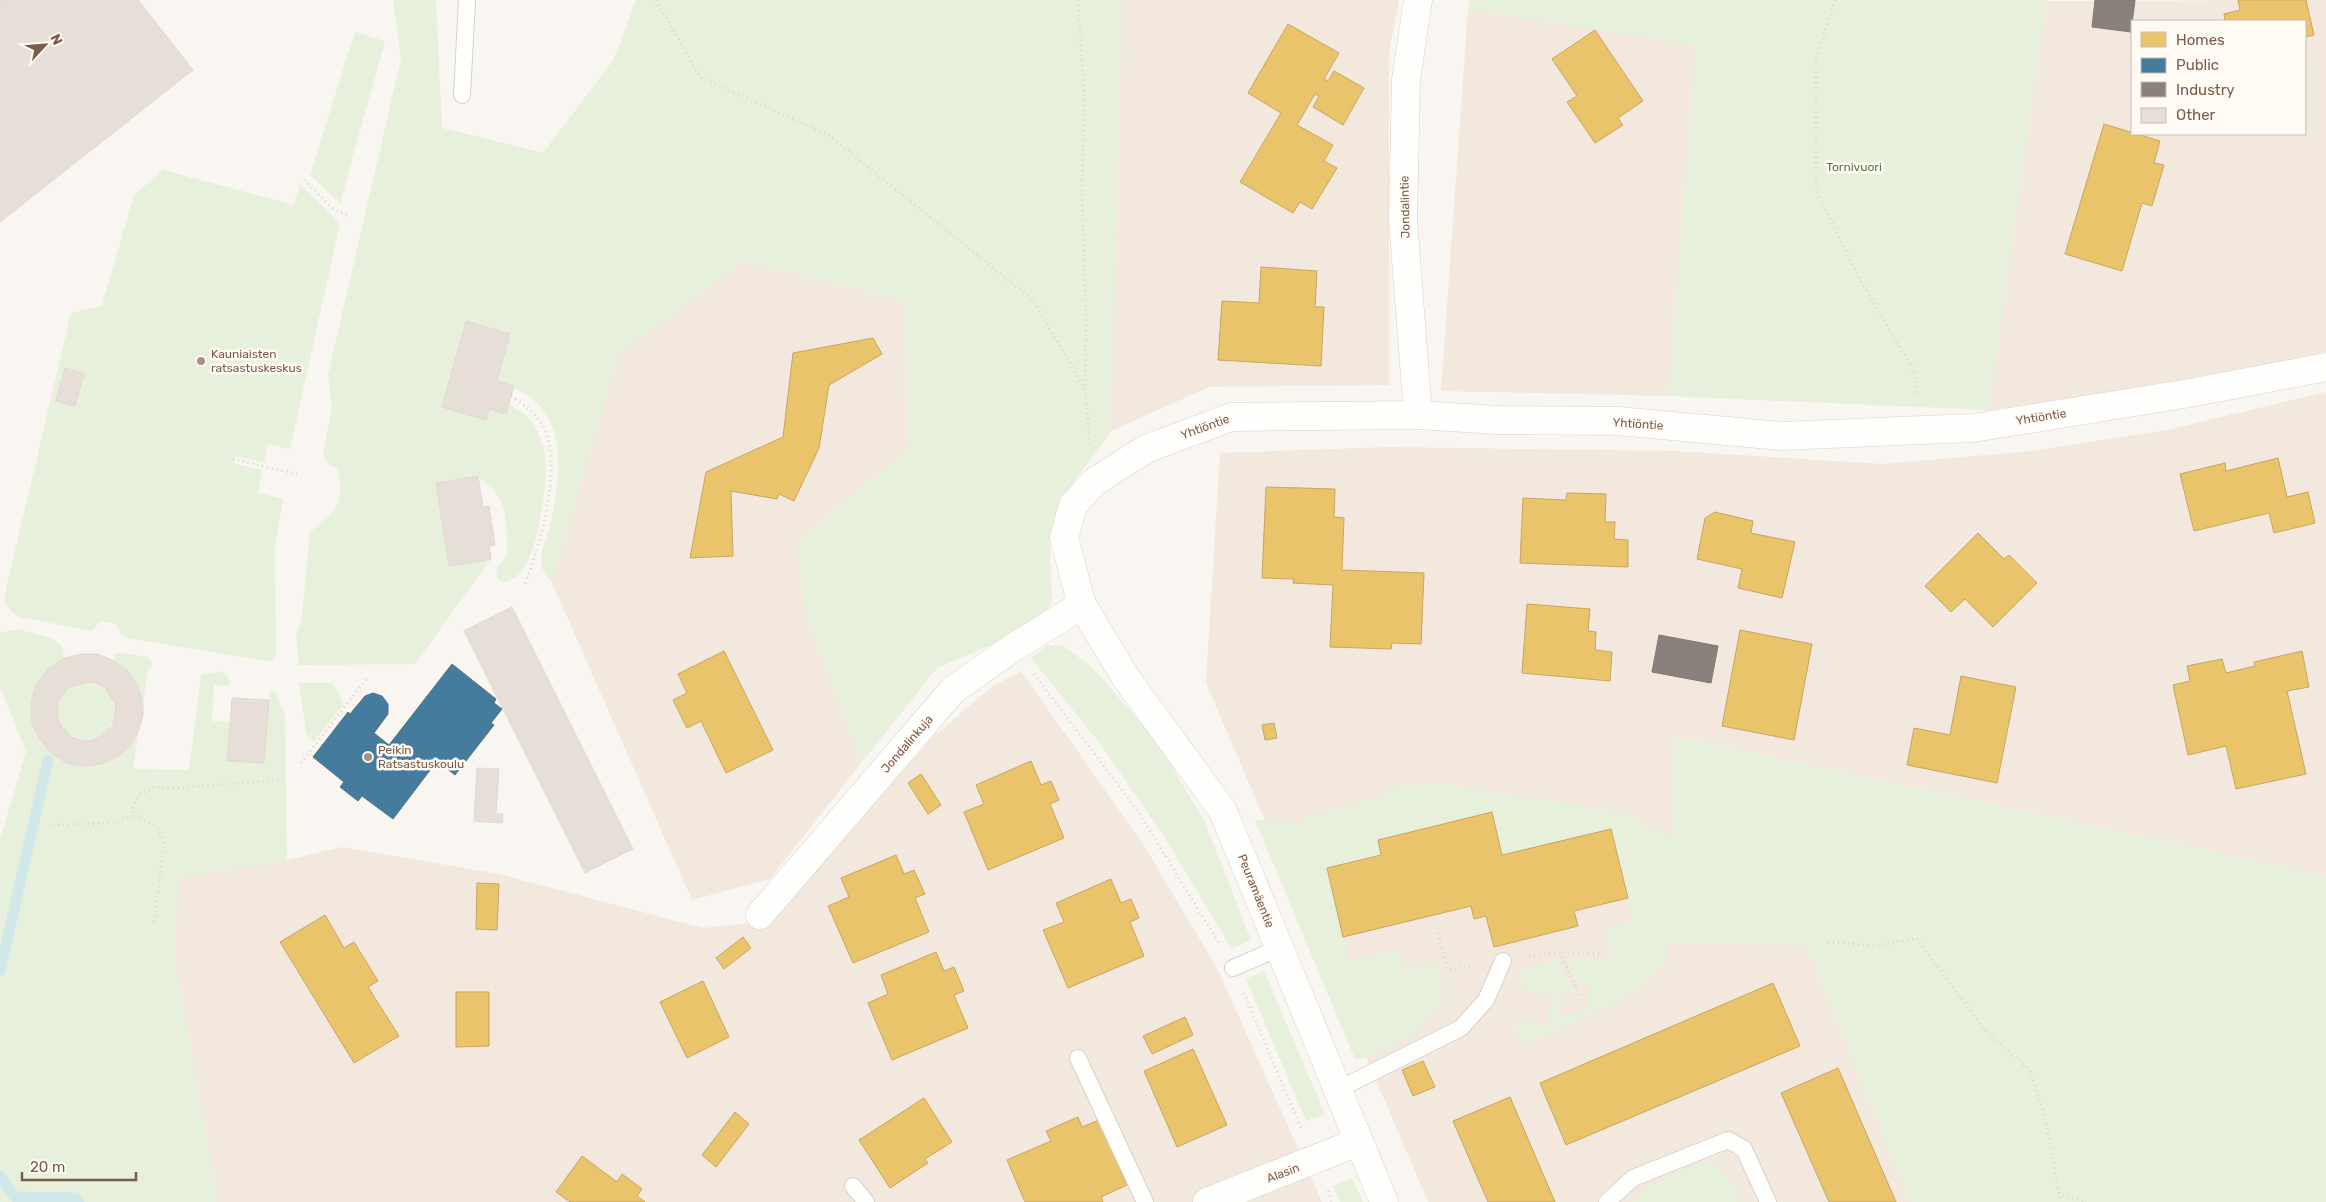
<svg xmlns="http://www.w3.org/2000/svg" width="2326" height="1202" font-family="Rubik,sans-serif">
	<rect width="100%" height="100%" fill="#f9f5f0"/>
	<g fill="#f2e8de" fill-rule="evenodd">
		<polygon points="1122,0 1399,0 1389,53 1389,385 1209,387 1111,431"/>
		<path d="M2326,0V351L2249,373L1989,410L2046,1ZM2132,21H2305V134H2132Z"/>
		<polygon points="1468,9 1696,45 1668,396 1441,391"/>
		<polygon points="743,261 905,301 908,449 796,542 808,623 862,762 770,879 692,900 552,583 618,354"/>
		<polygon points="2326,392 2326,876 1674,736 1669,942 1806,945 1910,1202 1428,1202 1206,683 1220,453 1389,447 1675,451 1883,464 2031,451 2167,430"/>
		<polygon points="1021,671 1143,844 1217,968 1322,1202 218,1202 174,954 179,877 287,860 342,847 499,874 703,928 768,921 934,736 993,686"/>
	</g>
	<g fill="#e7f0db">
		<path d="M393,0H436L442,128L543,153L614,59L636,0H1122L1111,431L1060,501L1050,547L1052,603L1040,620L1024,631L937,668L862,762L808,623L796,542L908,449L905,301L743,261L618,355L552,583C546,576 541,569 541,559C540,550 547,539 549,530C563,470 572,402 497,381L510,335L466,322L442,407L486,420L489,409L506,414L509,405C519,410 530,417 535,427C541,438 546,454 546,467C547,488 536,553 524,568C519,575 514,579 506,582L498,580C493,563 501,567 506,556C510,548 505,506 500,499C495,490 485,483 478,476L436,483L449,565L491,559L415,664L299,665L296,635L301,623L310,532C338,509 344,507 338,470L328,463L323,454L332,407L328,375L401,59Z"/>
		<polygon points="1470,0 2046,0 1989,410 1668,396 1696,46 1468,9"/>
		<polygon points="355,32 385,41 340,203 310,175"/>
		<path d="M163,170L294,205L300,184L340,223L290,449L268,444L264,462L235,456L233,463L262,470L258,493L283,499L275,546L276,655L272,660L266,661L127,638L121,634L116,624L101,621L91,631L20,617C12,612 6,608 4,598L71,313L102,306L134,195Z"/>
		<path d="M18,629L54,639L63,648L64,658C18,688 19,732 65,762L131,745L139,729L133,769L189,770L201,675L221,671L227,674L230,683L227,686L214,685L212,721L230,722L227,761L264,763L269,692L275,691L285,716L287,860L179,878L174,954L218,1202H0V840L26,751L0,687V633Z"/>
		<polygon points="1047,645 1063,646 1092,667 1154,738 1204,820 1251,940 1232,949 1165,838 1102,746 1031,658"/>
		<polygon points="120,652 147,657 151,661 152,668 148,668 143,703 128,671 114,661 115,654"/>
		<circle cx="86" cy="711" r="29"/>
		<polygon points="299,683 332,683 340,695 343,705 314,741 309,739 306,732"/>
		<path d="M1673,736L2326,876V1202H1910L1806,945L1669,943L1666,960L1648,983L1609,1007L1522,1046L1512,1024L1520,1020L1546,1026L1553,996L1522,989L1520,970L1559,959L1573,991L1562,996L1556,1022L1586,1008L1591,984L1580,988L1565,958L1596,961L1610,955L1605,928L1633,921L1611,829L1502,855L1491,812L1378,840L1381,855L1327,868L1349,960L1401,949L1404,968L1436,961C1440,989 1450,1010 1419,1024L1422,1031L1361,1059H1355L1255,820L1298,823L1307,816L1376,799L1399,786L1445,784L1627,813L1671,838Z"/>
		<polygon points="1264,971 1325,1114 1306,1121 1246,979"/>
		<polygon points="1707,1160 1732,1180 1742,1202 1633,1202 1640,1190"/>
		<polygon points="1352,1178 1363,1202 1340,1202 1333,1186"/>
	</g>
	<g fill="#e9c46a" stroke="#c8a561">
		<polygon points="2238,0 2306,0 2314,35 2305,37 2305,21 2225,21 2224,14 2240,10"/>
		<polygon points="1288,24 1339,53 1324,79 1328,81 1334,71 1364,88 1343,125 1313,107 1319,96 1315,94 1297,125 1333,145 1324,161 1337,168 1312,209 1300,202 1293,213 1240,182 1281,113 1248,93"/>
		<polygon points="1595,30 1643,101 1618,118 1623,125 1595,143 1567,102 1577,96 1552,59"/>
		<polygon points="2104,124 2160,141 2154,163 2164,165 2152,206 2142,203 2122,271 2065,254"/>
		<polygon points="1261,267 1317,271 1315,307 1324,307 1321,366 1218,360 1222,301 1259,303"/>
		<polygon points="873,338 882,354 829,385 819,448 794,501 779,494 777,499 731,491 733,556 690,558 706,472 783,437 793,353"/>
		<polygon points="2278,458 2287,497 2308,492 2315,523 2274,533 2269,513 2194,531 2180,474 2225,463 2226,471"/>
		<polygon points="1266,487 1335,489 1334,517 1344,518 1342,570 1424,573 1421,644 1392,643 1391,649 1330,647 1333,585 1293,583 1294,579 1262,578"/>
		<polygon points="1567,493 1606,494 1605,522 1615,522 1614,539 1628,540 1628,567 1520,563 1523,498 1566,500"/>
		<polygon points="1715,512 1753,521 1751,533 1795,542 1782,598 1738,588 1742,569 1697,559 1705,518"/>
		<polygon points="1978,533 2004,559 2009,555 2037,583 1993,627 1965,599 1951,612 1925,586"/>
		<polygon points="1527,604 1590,609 1588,631 1596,632 1595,650 1612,652 1610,681 1522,673"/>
		<polygon points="1740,630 1812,644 1794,740 1722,726"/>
		<polygon points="724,651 773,750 726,773 701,721 687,728 673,700 687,693 678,674"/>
		<polygon points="2302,651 2309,687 2287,691 2306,774 2236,789 2226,746 2188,755 2173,685 2190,681 2187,666 2222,659 2226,673 2255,666 2254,662"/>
		<polygon points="1961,676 2016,687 1997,783 1907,765 1914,728 1950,735"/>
		<polygon points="1274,723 1277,738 1265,740 1262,725"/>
		<polygon points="1031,761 1041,785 1051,781 1059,800 1050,804 1064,838 988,870 964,812 984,804 976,785"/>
		<polygon points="921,774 941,805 928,814 908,783"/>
		<polygon points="1492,812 1502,855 1611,829 1628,898 1574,911 1578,926 1494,947 1486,916 1474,919 1471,906 1343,937 1327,868 1381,855 1378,840"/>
		<polygon points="896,855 904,874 914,870 925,894 915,898 929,932 853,963 828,906 849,897 841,878"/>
		<polygon points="1111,879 1121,903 1131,899 1139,918 1130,922 1144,956 1068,988 1043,930 1064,922 1056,903"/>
		<polygon points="477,883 499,884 497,930 476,929"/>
		<polygon points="325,915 344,948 354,942 378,981 368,987 399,1036 354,1063 280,942"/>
		<polygon points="743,937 751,948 724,969 716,958"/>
		<polygon points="936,952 944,971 954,967 964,991 954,995 968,1028 892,1060 868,1003 888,994 881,975"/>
		<polygon points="703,981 729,1037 687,1058 660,1002"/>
		<polygon points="1773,983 1800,1046 1566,1145 1540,1083"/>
		<polygon points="456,992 489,992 489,1046 456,1047"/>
		<polygon points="1185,1017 1193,1035 1152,1054 1143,1036"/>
		<polygon points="1193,1049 1227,1125 1177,1147 1144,1071"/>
		<polygon points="1423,1061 1435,1087 1413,1096 1402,1070"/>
		<polygon points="1838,1068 1896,1202 1829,1202 1781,1093"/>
		<polygon points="1510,1097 1555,1202 1488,1202 1453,1121"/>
		<polygon points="924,1098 952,1142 925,1159 928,1163 890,1188 859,1140"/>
		<polygon points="735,1112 749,1124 716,1167 702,1155"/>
		<polygon points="1078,1117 1082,1127 1099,1120 1127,1185 1101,1197 1103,1202 1025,1202 1007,1160 1051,1141 1046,1131"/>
		<polygon points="582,1156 617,1182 622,1174 642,1189 637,1196 645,1202 570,1202 556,1192"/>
	</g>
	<polygon fill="#457b9d" stroke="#557285" points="452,664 496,699 494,703 502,709 491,723 494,725 455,775 437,761 393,819 362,796 358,801 340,787 344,782 313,757 348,712 350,714 365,696 373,693 382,696 388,704 388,714 374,733 389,745"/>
	<g fill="#8a817c" stroke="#85766e">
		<polygon points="2095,0 2135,0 2131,32 2092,27"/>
		<polygon points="1659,635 1718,646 1711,683 1652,672"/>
	</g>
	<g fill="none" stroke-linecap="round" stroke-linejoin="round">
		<g stroke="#d0e8ea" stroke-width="11">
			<polyline points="0,971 48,760"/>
			<polyline points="0,1176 15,1197 76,1198 79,1202"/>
		</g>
	</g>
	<g fill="#e6ded7" stroke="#e2d8d2" fill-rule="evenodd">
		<polygon points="0,0 138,0 193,70 0,222"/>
		<polygon points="466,321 510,334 497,381 514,386 506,414 489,409 486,420 442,407"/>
		<polygon points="65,368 84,374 75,406 56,401"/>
		<polygon points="478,476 483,507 489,506 495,545 489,546 491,559 449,566 436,483"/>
		<polygon points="512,607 633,849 585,873 464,631"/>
		<path d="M81,654H98L114,661L128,671L138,686L143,703V716L139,729L131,745L117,757L101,764L83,766L65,762L50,752L38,737L31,720V701L37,683L48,669L64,658ZM87,682L97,683L105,688L116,705L113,725L102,736L90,741L80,740L71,737L59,723L57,713L59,700L68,688Z"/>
		<polygon points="232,698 269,700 264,763 227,761"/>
		<polygon points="477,768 499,769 496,814 503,814 502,823 474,821"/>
	</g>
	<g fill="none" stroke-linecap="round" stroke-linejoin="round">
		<defs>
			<g id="lane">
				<polyline points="462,95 467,0"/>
				<polyline points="1233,968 1279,948"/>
				<polyline points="1078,1058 1145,1202"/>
				<polyline points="1337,1090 1461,1028 1486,1000 1503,961"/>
				<polyline points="853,1186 866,1202"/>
				<polyline points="1607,1202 1633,1178 1728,1140 1744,1149 1768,1202"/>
			</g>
			<g id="street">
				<polyline points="1418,0 1406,80 1403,220 1418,415"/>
				<polyline points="760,915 953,690 1014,647 1082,605"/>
				<polyline points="1207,1202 1358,1142"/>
			</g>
			<polyline id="secondary" points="1384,1202 1223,811 1126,678 1082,605 1064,538 1073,505 1094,482 1146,449 1231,417 1418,415 1497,420 1618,421 1782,436 1923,430 1973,428 2190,393 2326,367"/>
		</defs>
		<use href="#lane" stroke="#d7d1cb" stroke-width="18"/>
		<use href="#street" stroke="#d7d1cb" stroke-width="29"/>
		<use href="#secondary" stroke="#d9d2cb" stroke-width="29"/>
		<g stroke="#dcd5d0" stroke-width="3" stroke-dasharray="1 4" stroke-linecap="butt">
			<polyline points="656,0 700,77 827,134 1033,300 1085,389 1090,444"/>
			<polyline points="1078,0 1084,96 1082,194 1086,318 1085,389"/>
			<polyline points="1835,0 1816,59 1816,190 1859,278 1914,371 1918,396"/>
			<polyline points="304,180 332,208 348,216"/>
			<path d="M511,396C523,404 534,412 542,424C565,463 539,548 524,587"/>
			<polyline points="233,459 297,474"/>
			<polyline points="1034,674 1137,810 1220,945"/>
			<polyline points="301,763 368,677"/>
			<polyline points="53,825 115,823 135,815"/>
			<polyline points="154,922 164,841 156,827 135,815 132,809 139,795 154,787 175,788 283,780"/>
			<polyline points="1438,933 1448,970 1470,966"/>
			<polyline points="1828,942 1877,946 1916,938 1985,1030 2030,1070 2044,1113 2061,1202"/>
			<polyline points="1529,957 1560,952"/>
			<polyline points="1244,993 1301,1128"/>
			<polyline points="1579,995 1560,952 1601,954"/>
			<polyline points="1328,1191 1332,1202"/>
			<polyline points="2058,1194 2086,1202"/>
		</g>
		<use href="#lane" stroke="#fefefd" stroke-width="16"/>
		<use href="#street" stroke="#fefefd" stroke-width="28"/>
		<use href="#secondary" stroke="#fefefd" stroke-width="28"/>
	</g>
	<g fill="#a69286" stroke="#fffaf3" stroke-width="2">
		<circle cx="201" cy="361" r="5"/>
		<circle cx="368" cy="757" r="5"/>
	</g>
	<g text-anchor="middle" stroke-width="5" stroke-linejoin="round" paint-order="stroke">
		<g font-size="12" fill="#537a41" stroke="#fffaf3">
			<text x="1854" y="171">Tornivuori</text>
		</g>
		<g font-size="12" fill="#7a5c4d" stroke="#fffaf3">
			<text transform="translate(1405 207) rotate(-91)" y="4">Jondalintie</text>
			<text transform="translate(2041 417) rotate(-9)" y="4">Yhtiöntie</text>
			<text transform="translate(1638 424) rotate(4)" y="4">Yhtiöntie</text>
			<text transform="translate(1205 427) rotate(-20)" y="4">Yhtiöntie</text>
			<text transform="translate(907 744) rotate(-49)" y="4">Jondalinkuja</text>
			<text transform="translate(1256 891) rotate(68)" y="4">Peuramäentie</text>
			<text transform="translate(1283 1173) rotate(-21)" y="4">Alasin</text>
		</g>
		<g font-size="12" fill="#7a5c4d" stroke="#fffaf3" text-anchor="start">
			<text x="211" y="358">Kauniaisten<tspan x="211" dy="14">ratsastuskeskus</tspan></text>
			<text x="378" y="754">Peikin<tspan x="378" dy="14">Ratsastuskoulu</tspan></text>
		</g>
	</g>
	<rect x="2131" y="20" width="175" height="115" fill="#fffaf3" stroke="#cabbb1"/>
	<rect x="2141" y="32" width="25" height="15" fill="#e9c46a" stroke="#cabbb1"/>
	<text x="2176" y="45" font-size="15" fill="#7a5c4d">Homes</text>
	<rect x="2141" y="58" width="25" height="15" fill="#457b9d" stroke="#cabbb1"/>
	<text x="2176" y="70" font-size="15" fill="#7a5c4d">Public</text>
	<rect x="2141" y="82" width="25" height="15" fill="#8a817c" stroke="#cabbb1"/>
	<text x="2176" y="95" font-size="15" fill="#7a5c4d">Industry</text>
	<rect x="2141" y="108" width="25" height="15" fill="#e6ded7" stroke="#cabbb1"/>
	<text x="2176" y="120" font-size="15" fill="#7a5c4d">Other</text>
	<g transform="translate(45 45) rotate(64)" stroke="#fffaf3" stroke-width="4" paint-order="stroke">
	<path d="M0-4L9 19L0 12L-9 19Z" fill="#7a5c4d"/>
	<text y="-8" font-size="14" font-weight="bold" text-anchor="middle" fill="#7a5c4d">N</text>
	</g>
	<path d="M22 1172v8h114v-8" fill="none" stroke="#7a5c4d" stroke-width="2.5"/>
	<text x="30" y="1172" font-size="15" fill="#7a5c4d" stroke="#fffaf3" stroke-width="4" paint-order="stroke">20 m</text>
</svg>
